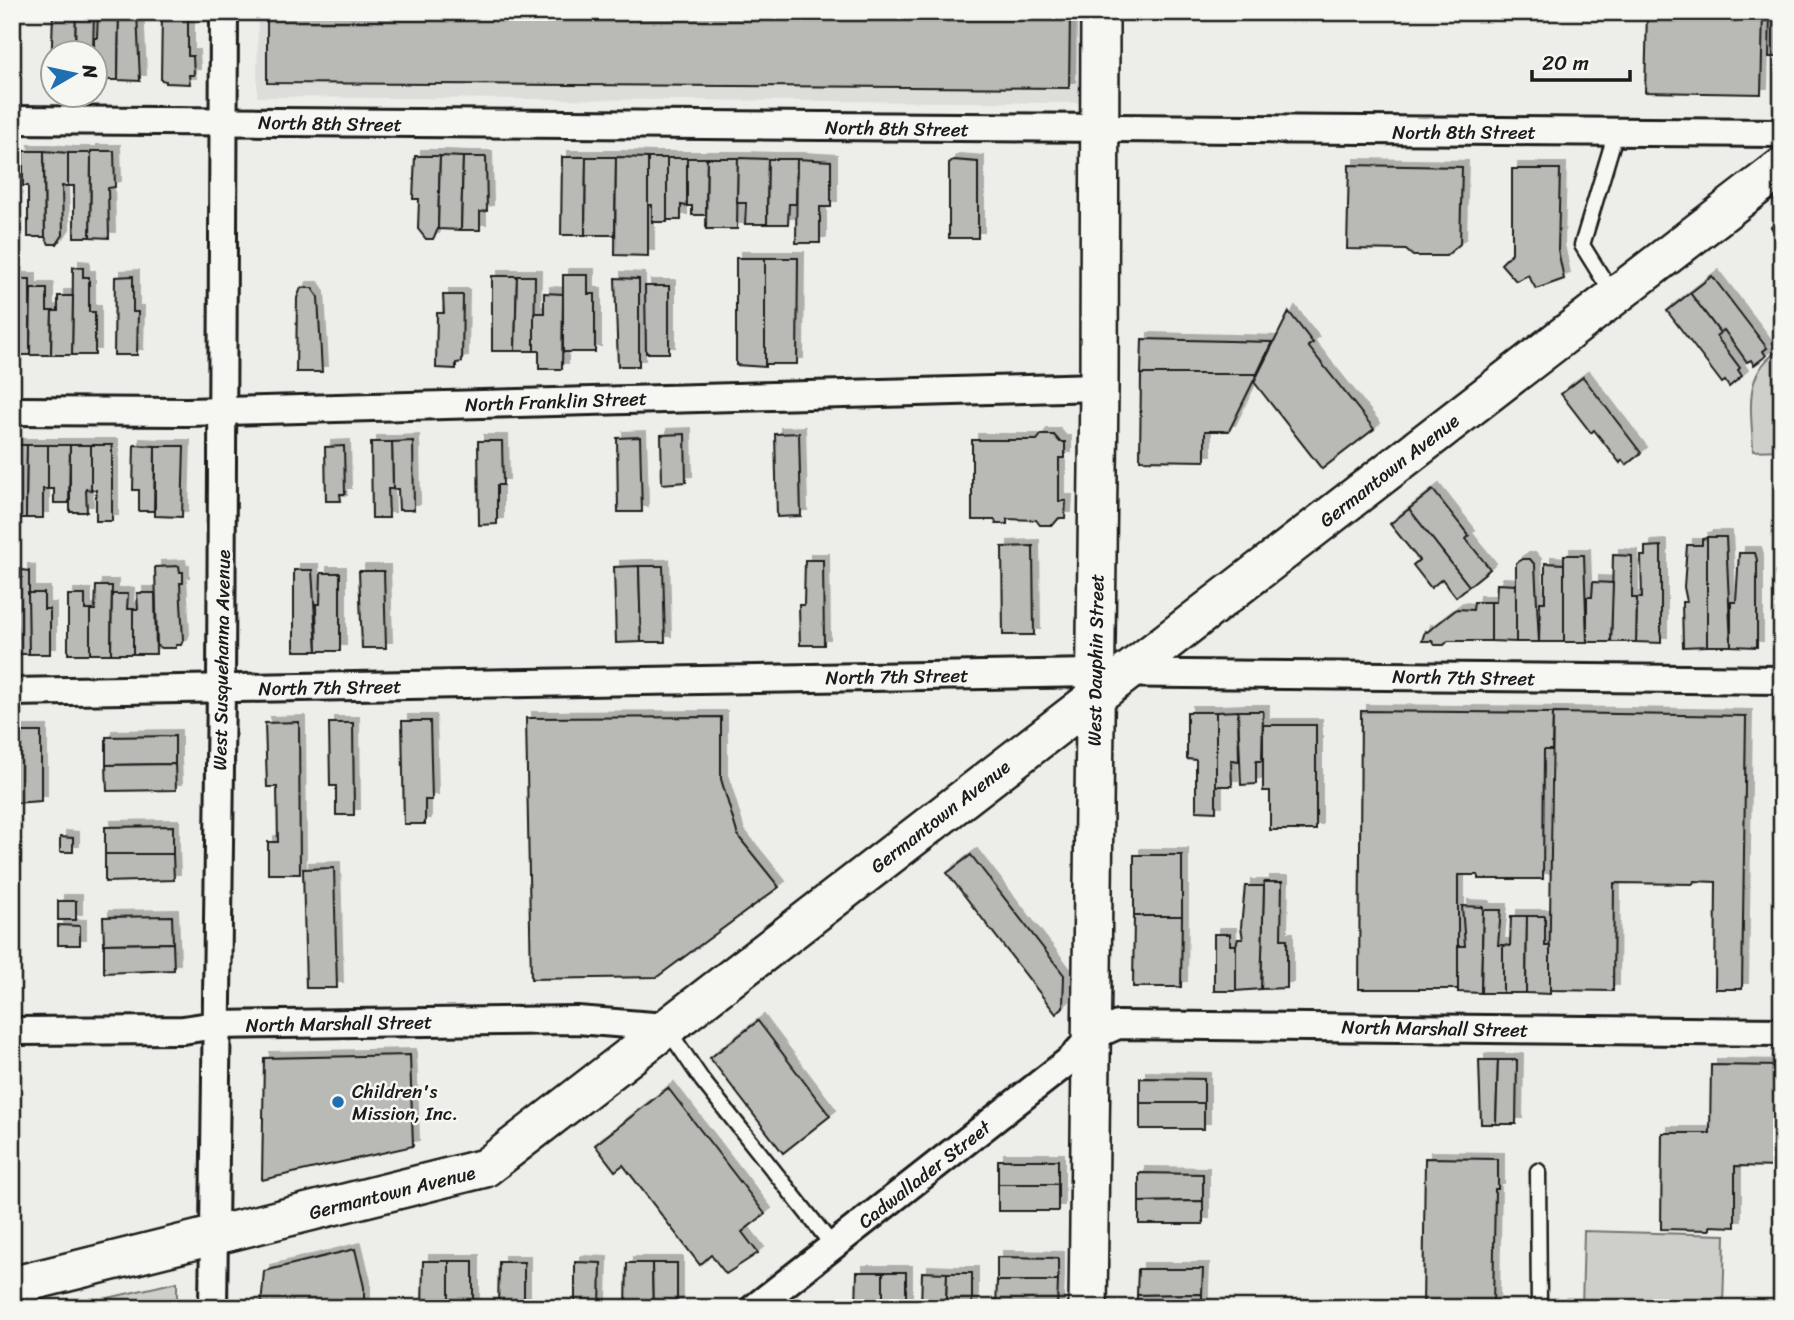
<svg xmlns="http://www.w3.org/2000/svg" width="1794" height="1320" font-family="Sriracha,sans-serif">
	<defs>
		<filter id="shadow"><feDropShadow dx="6" dy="-6" stdDeviation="0" flood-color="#0004"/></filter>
	</defs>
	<rect width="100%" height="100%" fill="#edede9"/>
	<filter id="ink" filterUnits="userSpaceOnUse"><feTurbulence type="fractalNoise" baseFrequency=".0143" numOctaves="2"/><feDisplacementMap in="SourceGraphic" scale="14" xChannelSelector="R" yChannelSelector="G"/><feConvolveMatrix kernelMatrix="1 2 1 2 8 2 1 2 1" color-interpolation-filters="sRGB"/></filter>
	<g filter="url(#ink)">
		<polygon fill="#ddddda" points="258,12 1089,12 1088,103 257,97"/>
		<g fill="#cececb" stroke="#757574" stroke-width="2">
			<path d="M1782,348V450L1753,451C1752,409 1741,373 1782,348Z"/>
			<polygon points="1584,1231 1725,1235 1723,1308 1582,1308"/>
			<polygon points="177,1282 177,1308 65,1308"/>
		</g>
		<g fill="#b9b9b6" stroke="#1c1c1c" stroke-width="2" filter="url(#shadow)">
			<polygon points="53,12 76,12 75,52 52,52 52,76 51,76"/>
			<polygon points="76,12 94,12 93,52 75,52"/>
			<polygon points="98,12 119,12 118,80 94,80 94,38 97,38"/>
			<polygon points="119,12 137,12 140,81 118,80"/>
			<polygon points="162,12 188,12 188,56 193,56 194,75 189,75 190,84 166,83 166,81 161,80"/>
			<polygon points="267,12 1070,12 1069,88 267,83"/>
			<polygon points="1647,12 1763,12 1761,94 1645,92"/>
			<polygon points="1770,12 1782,12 1782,57 1769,57"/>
			<polygon points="23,151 44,151 45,237 28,237 28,186 23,186"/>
			<polygon points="44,151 68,153 68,186 62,186 63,235 57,244 49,244 45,237"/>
			<polygon points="91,151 114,151 115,187 108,188 109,238 90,237"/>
			<polygon points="68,153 91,153 90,237 74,237 74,186 68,186"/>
			<polygon points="415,156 440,156 438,229 433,239 426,239 418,229 419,199 413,199"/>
			<polygon points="440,156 463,157 461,230 438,229"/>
			<polygon points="463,157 486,157 487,211 480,212 480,230 461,230"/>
			<polygon points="562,157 586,157 585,235 561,235"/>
			<polygon points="586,157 616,157 615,235 585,235"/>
			<polygon points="616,157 648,158 648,256 615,255"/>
			<polygon points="648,158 667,158 667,222 652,222 652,205 648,205"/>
			<polygon points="667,158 687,158 687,206 681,205 681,220 667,220"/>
			<polygon points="687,158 707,158 706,215 692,215 692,206 687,206"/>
			<polygon points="707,158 738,158 737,229 706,229"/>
			<polygon points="738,158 768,159 767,224 745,224 746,203 737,203"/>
			<polygon points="768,159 797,159 796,204 789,204 788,224 767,224"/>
			<polygon points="797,159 831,161 831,207 820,207 820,243 796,243"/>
			<polygon points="953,160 978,162 978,238 949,238 949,163"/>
			<polygon points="1349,165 1462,167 1460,244 1446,256 1413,256 1406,250 1347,249"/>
			<polygon points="1512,169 1560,169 1558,250 1564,279 1536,289 1528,275 1516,281 1501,264 1512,253"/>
			<polygon points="1782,219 1782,242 1771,227"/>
			<polygon points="736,258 765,258 765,367 736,365"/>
			<polygon points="765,258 798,258 797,364 765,364"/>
			<polygon points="73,267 83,268 83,277 89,277 89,312 95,312 95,355 72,355"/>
			<polygon points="563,275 588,275 588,294 595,294 595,352 563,352"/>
			<polygon points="133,276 133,312 138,312 137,355 114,355 115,277"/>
			<polygon points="492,276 517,276 515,351 492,351"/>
			<polygon points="517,276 535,276 534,351 515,351"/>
			<polygon points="1712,276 1767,348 1763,351 1766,356 1754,365 1751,360 1747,362 1724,330 1720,333 1690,293"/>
			<polygon points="615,278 639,279 639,366 618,366"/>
			<polygon points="15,279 30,279 30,355 12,355"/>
			<polygon points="645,286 669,286 669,353 646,353"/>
			<polygon points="301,288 312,288 318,297 322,372 296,372 297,298"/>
			<polygon points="31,289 47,289 47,311 52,311 51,355 30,355"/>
			<polygon points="544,293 563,294 562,369 539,369 539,351 534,351 534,313 544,313"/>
			<polygon points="1690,293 1720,333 1716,336 1740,368 1738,370 1742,376 1729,387 1725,381 1722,383 1667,311"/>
			<polygon points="443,295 463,295 462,362 456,363 456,369 436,368 437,313 444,313"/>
			<polygon points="58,296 73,296 72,355 51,355 52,311 58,311"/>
			<polygon points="1289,312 1313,343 1308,346 1374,429 1322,469 1254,382"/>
			<polygon points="1142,339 1272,342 1257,374 1141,374"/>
			<polygon points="1141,374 1257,374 1229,431 1205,431 1205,461 1140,460"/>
			<polygon points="1583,377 1641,453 1626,465 1622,460 1620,463 1594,430 1591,433 1561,394"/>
			<polygon points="799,433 801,516 777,517 775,434"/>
			<polygon points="685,434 686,482 662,484 661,435"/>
			<polygon points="1041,435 1054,435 1060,442 1065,442 1065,458 1059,458 1059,501 1066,501 1065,518 1059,518 1053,525 1040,525 1036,520 1007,519 1007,524 996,524 995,520 972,520 972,440 1037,440"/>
			<polygon points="640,437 642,512 618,512 617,438"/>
			<polygon points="413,441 414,510 399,510 398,489 393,489 392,442"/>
			<polygon points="478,441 502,441 503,485 497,485 497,524 479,525"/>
			<polygon points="371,442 392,442 393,489 388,489 389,518 372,518"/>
			<polygon points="12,445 27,445 26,518 12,518"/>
			<polygon points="27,445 48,445 48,489 43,489 43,518 26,518"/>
			<polygon points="48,445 70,445 69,503 54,503 54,489 48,489"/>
			<polygon points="70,445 91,445 91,490 86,489 87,512 70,512"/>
			<polygon points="91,445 112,445 112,521 96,521 96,490 91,490"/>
			<polygon points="134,445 155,446 154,511 139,511 139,490 133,490"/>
			<polygon points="155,446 184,446 182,517 155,516"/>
			<polygon points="344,446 345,494 340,494 341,501 326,501 325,447"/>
			<polygon points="1433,490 1469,536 1466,539 1490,569 1469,586 1409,509"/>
			<polygon points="1409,509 1469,586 1456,597 1442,579 1431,588 1413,565 1419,560 1390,524"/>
			<polygon points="1707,537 1726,537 1731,646 1707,646"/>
			<polygon points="1707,538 1707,646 1683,647 1682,602 1687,602 1684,587 1687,545 1702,545 1702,539"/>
			<polygon points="1033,546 1034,635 1003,635 1002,547"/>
			<polygon points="1661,546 1661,643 1636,642 1637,598 1642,598 1641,556 1645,556 1645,547"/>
			<polygon points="1739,553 1755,553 1757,560 1757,647 1731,646 1731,602 1736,602"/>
			<polygon points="1564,555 1584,555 1587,642 1564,642"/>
			<polygon points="1613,555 1632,556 1632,598 1637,598 1636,642 1611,642"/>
			<polygon points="1522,559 1530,559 1535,565 1539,642 1516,642 1516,563"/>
			<polygon points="805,560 823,560 824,645 800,645 799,605 804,605"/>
			<polygon points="1545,563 1564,564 1564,642 1539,642 1540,602 1545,602"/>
			<polygon points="179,566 180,572 183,572 183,583 180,583 183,640 181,645 176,645 176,648 162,648 157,645 155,567"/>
			<polygon points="639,566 641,642 616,643 614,567"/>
			<polygon points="639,566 663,566 665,642 641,642"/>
			<polygon points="22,570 29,571 29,654 12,654 12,577 22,577"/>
			<polygon points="294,570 312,570 317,651 294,651"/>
			<polygon points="359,571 384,571 386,648 362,648"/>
			<polygon points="321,573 340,573 340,651 317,651 316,604 320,604"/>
			<polygon points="1593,582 1613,583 1611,642 1587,642 1587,597 1592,597"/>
			<polygon points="1497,584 1516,585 1516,642 1491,641 1491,602 1496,602"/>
			<polygon points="96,586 112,586 111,654 90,654 90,610 95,610"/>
			<polygon points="28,593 44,593 44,609 50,609 50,654 29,654"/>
			<polygon points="137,593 155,593 156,654 133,654 133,609 138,609"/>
			<polygon points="112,594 128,594 127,609 133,609 133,654 111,654"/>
			<polygon points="68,595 85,595 85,610 90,610 90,654 68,654"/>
			<polygon points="1474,602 1491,602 1491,641 1448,641 1444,645 1435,645 1432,641 1422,641 1425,631 1427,632 1457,609 1473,610"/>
			<polygon points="1238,711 1263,711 1262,761 1256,761 1256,784 1241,785"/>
			<polygon points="1238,711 1239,761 1231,760 1232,786 1216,786 1216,712"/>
			<polygon points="1361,711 1553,713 1552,750 1544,750 1543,879 1478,879 1478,875 1458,875 1458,989 1359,989"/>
			<polygon points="1187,712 1216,712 1216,812 1196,811 1196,760 1187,759"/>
			<polygon points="1553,713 1746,716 1742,989 1715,989 1716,882 1694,881 1693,884 1614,883 1613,991 1549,990"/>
			<polygon points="721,717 721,779 738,836 779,887 657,977 531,979 526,718"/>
			<polygon points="402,721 430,721 432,800 425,800 425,824 404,824"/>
			<polygon points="299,722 300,874 268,874 268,842 278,842 277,787 267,787 265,723"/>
			<polygon points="329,723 353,723 354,815 336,815 336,786 330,786"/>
			<polygon points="1263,725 1316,725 1316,830 1270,830 1270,791 1263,791"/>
			<polygon points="12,732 41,732 41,801 13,803"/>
			<polygon points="175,736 175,764 106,765 106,737"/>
			<polygon points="175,764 176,790 107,791 106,765"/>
			<polygon points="173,826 173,854 105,854 105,827"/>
			<polygon points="60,837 73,838 73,852 60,852"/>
			<polygon points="105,854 173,854 174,880 105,882"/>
			<polygon points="971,855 1064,975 1063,1007 1056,1014 947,873"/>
			<rect x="1134" y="855" width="48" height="61"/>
			<polygon points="334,868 337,988 306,988 303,869"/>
			<polygon points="1264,882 1282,882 1281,939 1287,939 1287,988 1261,989"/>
			<polygon points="1245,886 1264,886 1261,989 1236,991 1236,945 1238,939 1243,939 1241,927"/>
			<rect x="58" y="901" width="18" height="19"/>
			<polygon points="1462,906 1483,907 1481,993 1458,992 1458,946 1465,946"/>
			<polygon points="1483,910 1501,910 1498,945 1503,945 1503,993 1481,993"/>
			<polygon points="172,916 173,943 104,944 103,917"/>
			<polygon points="1134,916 1182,916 1181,987 1133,987"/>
			<polygon points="1511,916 1527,916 1526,993 1503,993 1503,945 1510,946"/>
			<polygon points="1527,916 1545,916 1545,946 1550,946 1550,994 1526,993"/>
			<polygon points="58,925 80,926 80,945 58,945"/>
			<polygon points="1214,934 1230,934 1230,945 1236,945 1236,991 1214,991"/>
			<polygon points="173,943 174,970 104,973 104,944"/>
			<polygon points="758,1021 830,1116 783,1153 710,1058"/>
			<polygon points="410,1055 413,1146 262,1180 264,1058"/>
			<polygon points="1479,1060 1498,1060 1496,1124 1481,1124"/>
			<polygon points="1498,1060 1517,1060 1516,1124 1496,1124"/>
			<polygon points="1711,1065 1782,1066 1782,1167 1735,1166 1735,1227 1710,1226 1710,1230 1661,1229 1662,1133 1710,1133"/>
			<polygon points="1140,1078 1204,1079 1204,1103 1140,1103"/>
			<polygon points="668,1088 765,1214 742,1232 758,1253 726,1274 711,1255 700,1265 623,1165 615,1171 595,1145"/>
			<rect x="1140" y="1103" width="64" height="26"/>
			<polygon points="1425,1158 1498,1159 1498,1189 1495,1189 1493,1308 1423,1308"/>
			<rect x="998" y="1160" width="60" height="24"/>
			<polygon points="1139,1173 1203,1174 1203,1201 1139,1202"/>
			<rect x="998" y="1184" width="60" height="27"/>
			<polygon points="1203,1201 1203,1224 1139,1224 1139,1202"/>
			<polygon points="355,1249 364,1287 364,1308 261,1307 264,1271"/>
			<polygon points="997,1257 1058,1258 1058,1281 997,1281"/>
			<polygon points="423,1261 449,1261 449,1308 422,1308"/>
			<rect x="449" y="1261" width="24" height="47"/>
			<polygon points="499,1262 524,1262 524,1308 498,1308"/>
			<polygon points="575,1262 601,1263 600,1308 575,1308"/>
			<polygon points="627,1263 652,1263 653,1308 626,1308"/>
			<polygon points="652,1263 677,1263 677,1308 653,1308"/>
			<polygon points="1138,1269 1203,1269 1202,1294 1137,1295"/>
			<polygon points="857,1272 883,1272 883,1308 856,1308"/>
			<rect x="883" y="1272" width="23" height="36"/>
			<polygon points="922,1272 947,1273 946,1308 921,1308"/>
			<polygon points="947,1273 972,1273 972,1308 946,1308"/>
			<polygon points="997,1281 1058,1281 1057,1307 996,1307"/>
			<polygon points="1202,1294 1202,1308 1137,1308 1137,1295"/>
		</g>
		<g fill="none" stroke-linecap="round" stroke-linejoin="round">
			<defs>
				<g id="lane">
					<polyline points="1613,295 1582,245 1616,132"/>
					<polyline points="666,1027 702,1080 833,1246"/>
					<polyline points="1538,1171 1539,1308"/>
				</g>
				<g id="street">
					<polyline points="12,120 1782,133"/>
					<polyline points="12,411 187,412 1099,387"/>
					<polyline points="12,692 1094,673 1782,680"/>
					<polyline points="12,1031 183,1030 216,1025 577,1020 666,1027"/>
					<polyline points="213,1308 221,689 224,12"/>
					<polyline points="754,1308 1071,1059 1091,1037 1118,1025 1782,1032"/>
				</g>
				<g id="secondary">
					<polyline points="12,1286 485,1168 1782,167"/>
					<polyline points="1088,1308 1099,387 1100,12"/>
				</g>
			</defs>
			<use href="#lane" stroke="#1c1c1c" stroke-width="19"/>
			<use href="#street" stroke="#1c1c1c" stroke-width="32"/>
			<use href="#secondary" stroke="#1c1c1c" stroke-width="42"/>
			<use href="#lane" stroke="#f6f6f2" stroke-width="14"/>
			<use href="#street" stroke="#f6f6f2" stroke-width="26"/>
			<use href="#secondary" stroke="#f6f6f2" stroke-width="37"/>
		</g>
	</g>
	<circle fill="#1f6fb2" stroke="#f6f6f2" stroke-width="2.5" cx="338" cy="1102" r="7"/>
	<g text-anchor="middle" stroke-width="5" stroke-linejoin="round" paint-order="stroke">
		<g font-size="19" fill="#1c1c1c" stroke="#f6f6f2">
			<text transform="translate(330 123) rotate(1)" y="7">North 8th Street</text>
			<text transform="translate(897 128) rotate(1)" y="7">North 8th Street</text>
			<text x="1464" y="139">North 8th Street</text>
			<text transform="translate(556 401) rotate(-2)" y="7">North Franklin Street</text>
			<text transform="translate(1389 470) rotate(-38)" y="7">Germantown Avenue</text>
			<text transform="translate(221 660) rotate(-89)" y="7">West Susquehanna Avenue</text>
			<text transform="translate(1095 660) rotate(-89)" y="7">West Dauphin Street</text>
			<text transform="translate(897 676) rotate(-1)" y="7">North 7th Street</text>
			<text transform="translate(1464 677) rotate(1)" y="7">North 7th Street</text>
			<text transform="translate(330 687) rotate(-1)" y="7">North 7th Street</text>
			<text transform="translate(940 816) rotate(-38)" y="7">Germantown Avenue</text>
			<text transform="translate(339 1023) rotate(-1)" y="7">North Marshall Street</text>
			<text transform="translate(1435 1028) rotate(1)" y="7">North Marshall Street</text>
			<text transform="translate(924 1174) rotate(-38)" y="7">Cadwallader Street</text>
			<text transform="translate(392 1192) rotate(-14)" y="7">Germantown Avenue</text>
		</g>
		<g font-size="19" fill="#1c1c1c" stroke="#f6f6f2" text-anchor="start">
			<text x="352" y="1098">Children's<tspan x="352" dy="22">Mission, Inc.</tspan></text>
		</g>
	</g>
	<rect width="1794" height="1320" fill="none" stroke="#f6f6f2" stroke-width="42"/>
	<rect x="21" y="21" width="1752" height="1278" fill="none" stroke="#1c1c1c" stroke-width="2.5" filter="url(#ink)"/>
	<g transform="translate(74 74) rotate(81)"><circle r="33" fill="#f6f6f2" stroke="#9f9f9c" stroke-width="2"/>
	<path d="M0-5L12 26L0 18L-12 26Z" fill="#1f6fb2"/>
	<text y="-10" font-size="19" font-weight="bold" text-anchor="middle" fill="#1c1c1c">N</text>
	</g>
	<path d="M1532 70v10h98v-10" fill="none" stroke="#1c1c1c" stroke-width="3.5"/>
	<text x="1542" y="70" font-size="21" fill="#1c1c1c" stroke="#f6f6f2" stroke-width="5" paint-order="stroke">20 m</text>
</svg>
